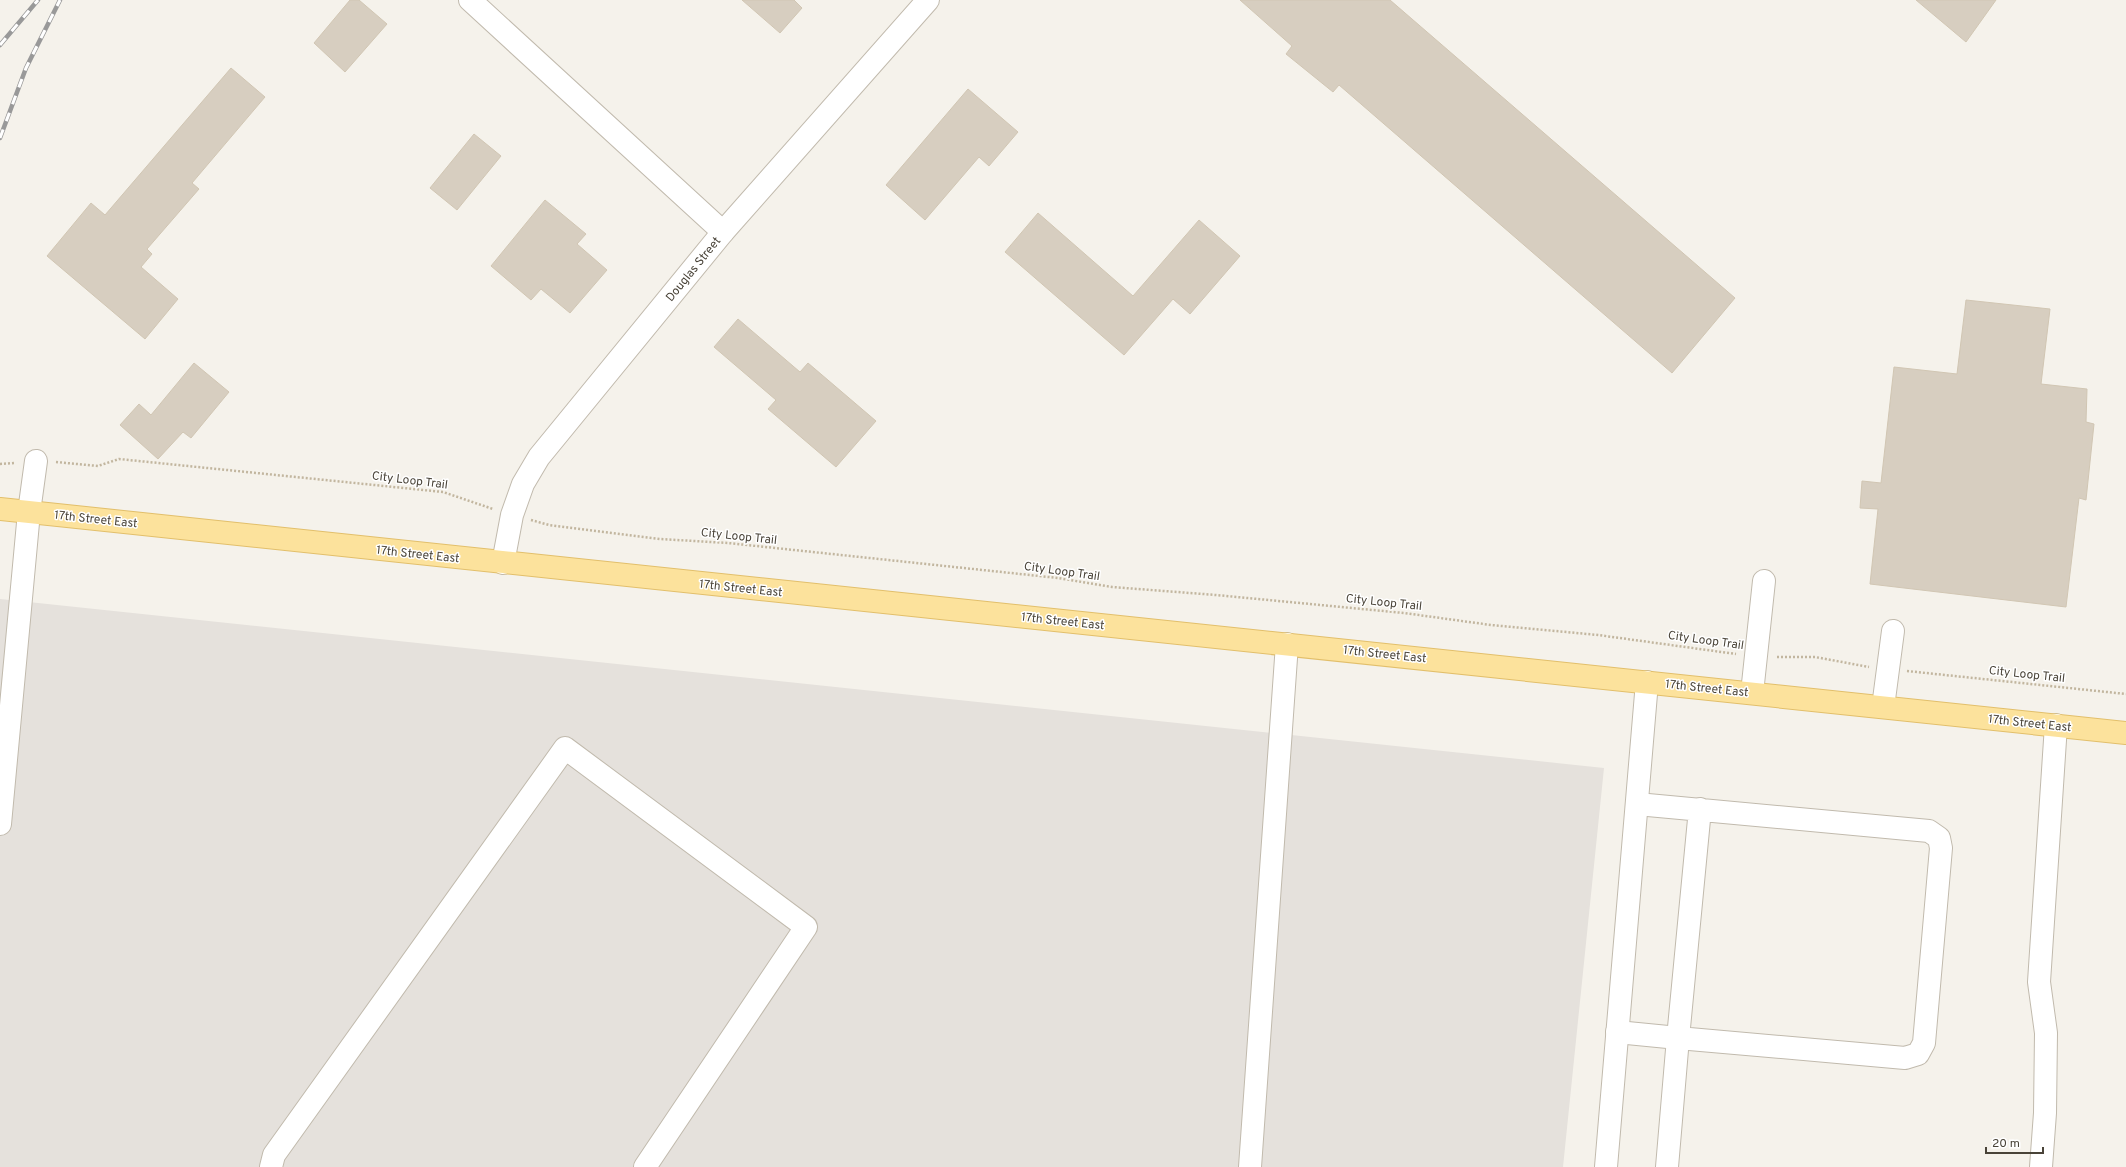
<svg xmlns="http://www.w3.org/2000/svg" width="2126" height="1167" font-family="Overpass,sans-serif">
	<rect width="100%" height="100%" fill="#f5f2eb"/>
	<polygon fill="#e5e1dc" points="0,599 1604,768 1563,1167 0,1167"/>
	<g fill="#d7cec0" stroke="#d1c6b3">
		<polygon points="350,0 359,0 387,24 345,72 314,43"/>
		<polygon points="742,0 794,0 802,8 780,33"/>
		<polygon points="1240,0 1390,0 1735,298 1672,373 1339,85 1333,92 1286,54 1292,46"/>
		<polygon points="1916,0 1996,0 1966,42"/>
		<polygon points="231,68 265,97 192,183 199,189 147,249 152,254 141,267 178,299 145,339 47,256 91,203 105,215"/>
		<polygon points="968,89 1018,132 989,166 979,157 925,220 886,185"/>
		<polygon points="474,134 501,156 457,210 430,188"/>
		<polygon points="545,200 586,234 577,244 607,270 570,313 541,289 531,300 491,266"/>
		<polygon points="1038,213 1133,296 1199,220 1240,256 1190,314 1173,299 1124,355 1005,252"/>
		<polygon points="1966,300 2050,309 2041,384 2087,389 2086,422 2094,424 2086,500 2079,498 2066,607 1870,584 1878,509 1860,508 1862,481 1881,483 1894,367 1957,374"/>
		<polygon points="738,319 800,372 808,363 876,421 836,467 768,409 776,400 714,347"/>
		<polygon points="194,363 229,392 191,438 183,432 158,459 120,425 139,404 151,415"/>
	</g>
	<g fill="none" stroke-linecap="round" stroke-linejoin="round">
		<defs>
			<g id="minor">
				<polyline points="470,0 723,232"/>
				<polyline points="503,563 512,515 523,484 539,457 723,232 928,0"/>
				<polyline points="1752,693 1764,581"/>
				<polyline points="1883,707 1893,631"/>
				<polyline points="1637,804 1929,831 1939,838 1941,848 1924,1043 1918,1054 1905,1058 1678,1038 1700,809"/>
				<polyline points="0,824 29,512 36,461"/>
				<polyline points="1617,1032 1678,1038 1667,1167"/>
				<polyline points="271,1167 274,1155 565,748 806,927 645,1167"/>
				<polyline points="1250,1167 1287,644"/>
				<polyline points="1606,1167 1647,682"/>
				<polyline points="2041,1167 2045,1113 2046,1033 2039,982 2056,725"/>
			</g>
			<polyline id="major" points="0,509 2126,733"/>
		</defs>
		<use href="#minor" stroke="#c1baad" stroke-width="24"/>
		<use href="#major" stroke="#e2bf6b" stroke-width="24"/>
		<g stroke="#c2b69f" stroke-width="2.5" stroke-dasharray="2 2" stroke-linecap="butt">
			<polyline points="56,462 98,466 119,459 443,492 493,509"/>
			<polyline points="0,464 15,463"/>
			<polyline points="531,520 549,525 660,539 728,543 1058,578 1112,587 1216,595 1404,613 1491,625 1598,635 1736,654"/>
			<polyline points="1777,657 1815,657 1869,667"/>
			<polyline points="1907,671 2126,694"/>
		</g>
		<use href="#minor" stroke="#fff" stroke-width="22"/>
		<use href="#major" stroke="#fce29c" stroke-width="22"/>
		<defs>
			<g id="rail">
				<polyline points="0,45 38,0"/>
				<polyline points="0,138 26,68 60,0"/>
			</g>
		</defs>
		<use href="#rail" stroke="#999" stroke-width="4.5"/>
		<use href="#rail" stroke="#fff" stroke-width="3" stroke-dasharray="9" stroke-linecap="butt"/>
	</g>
	<g text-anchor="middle" stroke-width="3" stroke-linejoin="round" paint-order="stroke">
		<g font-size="12" fill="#494338" stroke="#fff">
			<text transform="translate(693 269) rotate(-51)" y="4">Douglas Street</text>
			<text transform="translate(410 480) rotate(7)" y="4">City Loop Trail</text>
			<text transform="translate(96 519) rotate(6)" y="4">17th Street East</text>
			<text transform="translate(739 536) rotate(6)" y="4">City Loop Trail</text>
			<text transform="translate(418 554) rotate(6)" y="4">17th Street East</text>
			<text transform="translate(1062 571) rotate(8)" y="4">City Loop Trail</text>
			<text transform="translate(741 588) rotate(6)" y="4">17th Street East</text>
			<text transform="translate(1384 602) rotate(6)" y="4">City Loop Trail</text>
			<text transform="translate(1063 621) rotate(6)" y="4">17th Street East</text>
			<text transform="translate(1706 640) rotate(8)" y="4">City Loop Trail</text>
			<text transform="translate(1385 654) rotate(6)" y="4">17th Street East</text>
			<text transform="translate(2027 674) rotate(6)" y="4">City Loop Trail</text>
			<text transform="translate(1707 688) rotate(6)" y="4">17th Street East</text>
			<text transform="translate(2030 723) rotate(6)" y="4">17th Street East</text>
		</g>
	</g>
	<path d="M1986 1147v6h57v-6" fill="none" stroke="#494338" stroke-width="2"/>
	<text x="1992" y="1147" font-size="12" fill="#494338" stroke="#ffffff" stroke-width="3" paint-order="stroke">20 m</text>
</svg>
